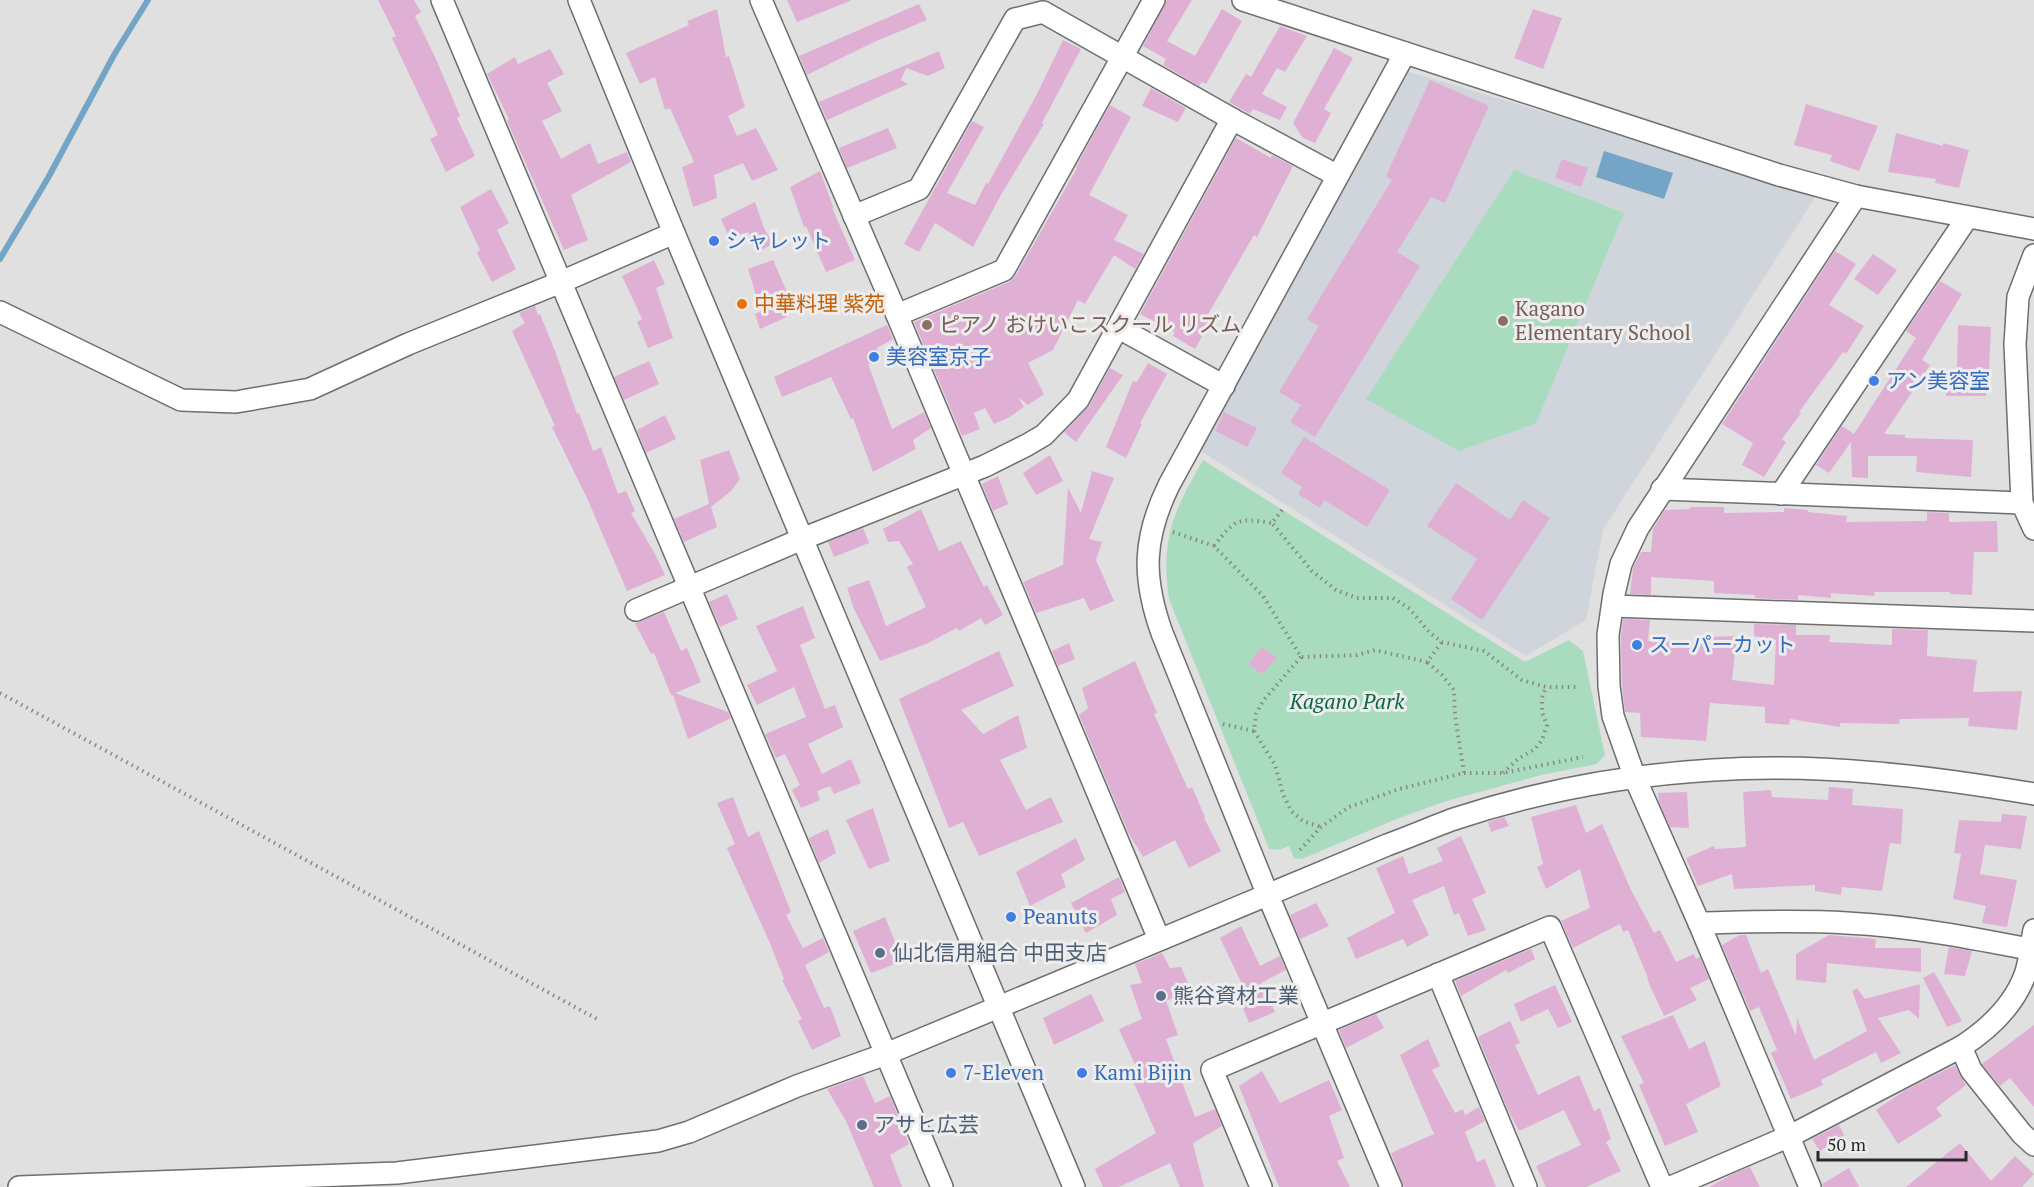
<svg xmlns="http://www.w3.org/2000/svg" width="2034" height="1187" font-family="'PT Serif','Noto Sans JP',serif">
	<rect width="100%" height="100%" fill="#e0e0e1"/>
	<polygon fill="#d0d5dc" points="1406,71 1818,193 1603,530 1586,620 1526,656 1199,450"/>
	<g fill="#a9dcbf">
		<polygon points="1514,170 1624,213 1536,423 1459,451 1366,399"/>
		<path d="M1203,460L1525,662L1569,640L1583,651L1605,755L1597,764L1541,775L1443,802L1394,820L1302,859L1294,858L1289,846L1279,850L1269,849L1169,599C1160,538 1174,511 1203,460Z"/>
	</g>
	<polygon fill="#74a5c6" points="1604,151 1673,173 1664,199 1596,177"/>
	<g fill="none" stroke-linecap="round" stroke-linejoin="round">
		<polyline stroke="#74a5c6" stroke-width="6" points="0,259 48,178 114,55 148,0"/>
	</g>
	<g fill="#dfb0d4">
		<polygon points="378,0 414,0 421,12 415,16 436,59 460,116 457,118 475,156 446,172 430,139 438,135 392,38 396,36"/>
		<polygon points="787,0 850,0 850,1 797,22"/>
		<polygon points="1167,0 1192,0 1167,41 1195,56 1222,9 1242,21 1206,84 1202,82 1199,86 1163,65 1166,59 1143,46"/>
		<polygon points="919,4 927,20 874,42 807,75 799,56"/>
		<polygon points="717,9 726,57 729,56 745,107 728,116 737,136 756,128 778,170 752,181 743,163 714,175 717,198 693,207 682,167 694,162 670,108 665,110 655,77 640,84 626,53 689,25 687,21"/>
		<polygon points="1533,9 1562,18 1543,69 1514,58"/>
		<polygon points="1280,26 1307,36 1285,72 1277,68 1262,94 1287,107 1280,120 1253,109 1250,114 1229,102 1246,74 1251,77"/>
		<polygon points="1063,40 1081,49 1042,123 1044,124 1002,193 973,247 935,223 919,252 904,244 972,121 984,127 947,193 975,205 986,183 988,184 1037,94"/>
		<polygon points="1334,48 1353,58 1324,109 1331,113 1315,143 1303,138 1293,123"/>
		<polygon points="550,49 564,74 547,83 562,111 542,121 561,159 590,143 598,164 627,152 631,162 571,195 588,240 564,250 507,121 509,119 487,74 515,57 518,64"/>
		<polygon points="939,51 945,68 928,76 906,68 901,80 908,84 827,120 819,102"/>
		<polygon points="1430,80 1489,106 1445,203 1431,197 1397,252 1420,266 1315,437 1290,422 1301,405 1279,392 1319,326 1307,319 1392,180 1386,176"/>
		<polygon points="1151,88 1186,108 1178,122 1142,106"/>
		<polygon points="1806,104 1878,126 1859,171 1830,161 1832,155 1794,145"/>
		<polygon points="1110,105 1131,117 1089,195 1128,215 1114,240 1144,254 1135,269 1114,255 1085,304 1078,300 1053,350 1028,363 1044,394 1028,405 1018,397 1024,407 1008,418 994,424 985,408 974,413 980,429 962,436 914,322 1009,282 1015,277 1077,168 1076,167"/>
		<polygon points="888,128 897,148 847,168 839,148"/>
		<polygon points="1896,133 1943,146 1943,143 1969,150 1959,188 1935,183 1936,179 1888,172"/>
		<polygon points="1236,138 1271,158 1272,155 1293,166 1257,237 1254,235 1207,316 1212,319 1195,349 1173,336 1175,332 1140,314"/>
		<polygon points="1562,159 1588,168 1581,187 1555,178"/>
		<polygon points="820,171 834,209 832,208 855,260 826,272 806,226 804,227 790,187"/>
		<polygon points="491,189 509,223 497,230 516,269 492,282 477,253 480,250 460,207"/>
		<polygon points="755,202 764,228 773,244 759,251 748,232 730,239 721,219"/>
		<polygon points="1835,251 1856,264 1829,305 1864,326 1846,354 1843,352 1799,412 1801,413 1782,439 1786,442 1764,477 1742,465 1753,443 1722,424"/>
		<polygon points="1873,254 1897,270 1878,295 1854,279"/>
		<polygon points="654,260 665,284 656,288 673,338 648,348 637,322 642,319 622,276"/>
		<polygon points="773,260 787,292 777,296 787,317 760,329 755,314 761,311 748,269"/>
		<polygon points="1940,281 1962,294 1922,360 1930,365 1884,434 1905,435 1905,438 1973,440 1971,477 1916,472 1917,456 1868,456 1868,478 1852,477 1851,442 1829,473 1816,465 1842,426 1854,434 1916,338 1906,331"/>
		<polygon points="535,306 538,315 540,314 555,351 577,414 579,413 593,451 601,447 618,494 626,491 635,511 631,513 654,552 665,575 627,591 587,498 552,427 555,426 512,331 525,323 519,313"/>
		<polygon points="887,325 893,339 877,348 878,360 868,364 892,429 924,412 931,428 913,440 916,449 873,472 853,418 851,419 831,377 782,397 774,377"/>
		<polygon points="1958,325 1991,327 1989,369 1986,369 1986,396 1946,396 1945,371 1957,370"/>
		<polygon points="649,361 659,384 624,400 614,377"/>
		<polygon points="1148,363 1167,374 1140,423 1142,424 1126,458 1106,447 1133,381 1137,382"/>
		<polygon points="1110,368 1123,375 1076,442 1064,432 1089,406"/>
		<polygon points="1224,412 1257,428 1247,447 1215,431"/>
		<polygon points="665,415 676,439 646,453 637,430"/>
		<polygon points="1304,437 1390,490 1367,527 1324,500 1320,508 1298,494 1302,487 1281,473"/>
		<polygon points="729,450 740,479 731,491 711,507 717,527 684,542 674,519 709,504 700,460"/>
		<polygon points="1050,455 1063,481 1036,495 1023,473"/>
		<polygon points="1092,471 1114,478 1089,539 1102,542 1096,560 1114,601 1090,611 1084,598 1036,613 1023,582 1063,565 1068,488 1081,513"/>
		<polygon points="998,476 1008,504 993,511 982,484"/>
		<polygon points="1456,483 1510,520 1523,500 1550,518 1482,620 1451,599 1477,559 1427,526"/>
		<polygon points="1690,507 1724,507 1724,513 1784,512 1784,508 1808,510 1808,512 1847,516 1846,522 1927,521 1927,512 1949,513 1949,522 1997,521 1998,552 1974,552 1972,595 1950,594 1950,592 1875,592 1874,596 1831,593 1831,598 1798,595 1798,600 1755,598 1755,595 1714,593 1714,581 1651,577 1651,595 1630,594 1633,568 1641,552 1651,552 1653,529 1665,510 1690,509"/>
		<polygon points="921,509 939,551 961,541 984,587 987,585 1003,615 985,625 981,618 959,631 957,628 926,644 880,661 854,609 847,588 869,580 886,626 926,607 907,567 913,564 899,541 888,542 883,529"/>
		<polygon points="863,528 869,543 834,557 828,542"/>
		<polygon points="727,594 738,619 720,627 709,602"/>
		<polygon points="803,606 815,638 800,645 825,709 835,705 843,727 808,744 822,774 851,759 861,783 834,794 830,786 817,791 820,800 801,808 792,790 800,785 785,754 776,758 765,734 806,717 794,687 757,705 747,685 777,671 756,626"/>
		<polygon points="664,612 681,651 687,648 701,682 675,693 728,712 731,718 688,739 673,695 671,695 654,653 651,654 635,623"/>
		<polygon points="1623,619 1650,620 1648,641 1711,643 1711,637 1737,636 1732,680 1774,685 1776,640 1754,636 1754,624 1796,625 1796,635 1830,635 1829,642 1892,645 1892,629 1928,630 1927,656 1977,660 1973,692 2022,691 2017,730 1968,726 1969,718 1900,719 1899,724 1840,723 1840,727 1790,719 1789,725 1765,723 1765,707 1710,703 1706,741 1641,737 1640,713 1625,712 1622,685 1621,636"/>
		<polygon points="1069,643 1075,659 1058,666 1052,651"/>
		<polygon points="1262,647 1277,658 1262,674 1248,664"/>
		<polygon points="999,651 1014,686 961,710 983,734 1018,715 1027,748 1000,760 1026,810 1051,797 1063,822 979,856 963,822 949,828 899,699"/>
		<polygon points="1135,661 1157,713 1154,714 1188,789 1192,787 1205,817 1204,818 1221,851 1189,868 1175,840 1143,857 1129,834 1079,715 1088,708 1082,688"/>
		<polygon points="1829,787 1853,789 1852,805 1903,809 1901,844 1890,843 1882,891 1842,887 1841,895 1815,891 1815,885 1734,889 1732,874 1698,886 1686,858 1714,846 1715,849 1746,847 1743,792 1771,790 1772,797 1828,800"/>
		<polygon points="1687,792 1689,828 1670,827 1659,802 1658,793"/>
		<polygon points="733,797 748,837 759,831 791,912 786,915 803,948 823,938 829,952 805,965 824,1008 830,1006 841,1036 812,1050 798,1021 802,1019 782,980 784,979 769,941 727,848 735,844 717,803"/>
		<polygon points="1576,805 1586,833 1602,824 1631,890 1654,933 1660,930 1676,962 1694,954 1696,959 1700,957 1709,979 1690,988 1697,1000 1664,1016 1647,979 1648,978 1628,930 1623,932 1620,924 1573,948 1561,921 1590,908 1580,869 1546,889 1537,867 1543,864 1531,817"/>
		<polygon points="873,808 890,861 869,869 846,820"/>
		<polygon points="2002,814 2027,816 2021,849 1985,845 1980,874 2017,880 2007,927 1982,923 1986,906 1953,899 1961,854 1954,853 1959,820 2001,822"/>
		<polygon points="1504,817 1509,826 1491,832 1488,822"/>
		<polygon points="828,829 836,853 819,863 809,838"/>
		<polygon points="1461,836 1486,893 1472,899 1486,930 1468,936 1459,913 1454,915 1444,886 1412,900 1429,935 1407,947 1403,939 1356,959 1347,938 1395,913 1376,868 1403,856 1409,874 1443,861 1437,848"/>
		<polygon points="1076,838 1085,860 1061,874 1066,887 1030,906 1016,872"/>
		<polygon points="1119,877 1125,892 1111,899 1117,915 1086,933 1071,903"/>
		<polygon points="1316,903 1329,926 1300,939 1290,915"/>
		<polygon points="885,917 903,961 871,973 853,931"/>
		<polygon points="1241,926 1260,966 1280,956 1286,970 1261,983 1275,1012 1249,1023 1235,988 1242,984 1220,938"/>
		<polygon points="1740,935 1746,935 1761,973 1768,969 1796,1036 1797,1018 1814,1060 1867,1031 1852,991 1857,988 1865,999 1920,984 1919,1019 1909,1010 1878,1018 1901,1053 1881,1063 1876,1052 1821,1080 1823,1085 1791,1099 1771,1053 1777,1050 1759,1007 1750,1011 1722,945"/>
		<polygon points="1829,935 1876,939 1875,948 1921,948 1921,972 1827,963 1826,983 1796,980 1796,954"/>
		<polygon points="1949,947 1972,951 1965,976 1944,974"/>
		<polygon points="1531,949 1535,959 1508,973 1506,970 1461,996 1455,981"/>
		<polygon points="1162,953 1170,968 1181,967 1191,990 1166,1001 1178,1035 1166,1039 1195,1117 1215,1109 1222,1126 1193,1143 1204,1187 1180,1187 1170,1163 1119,1187 1103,1187 1095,1169 1156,1133 1133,1081 1141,1078 1119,1029 1142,1019 1130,985 1142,983 1135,964"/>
		<polygon points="1934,972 1962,1021 1947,1027 1923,978"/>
		<polygon points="1555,985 1572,1022 1558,1028 1548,1009 1521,1022 1514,1004"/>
		<polygon points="1091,994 1104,1021 1054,1045 1043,1018"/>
		<polygon points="1376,1014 1384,1028 1346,1048 1339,1030"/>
		<polygon points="1673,1015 1689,1049 1705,1041 1721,1086 1686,1104 1698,1132 1665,1146 1639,1085 1644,1083 1621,1036"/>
		<polygon points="1510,1021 1520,1043 1515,1045 1538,1095 1579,1075 1594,1111 1600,1108 1611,1139 1606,1142 1621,1171 1586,1187 1546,1187 1536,1166 1581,1145 1564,1110 1519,1131 1507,1108 1478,1037"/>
		<polygon points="2034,1025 2034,1107 2010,1078 2000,1086 1982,1064"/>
		<polygon points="1428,1039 1440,1066 1432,1070 1455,1113 1463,1109 1465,1115 1479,1107 1485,1121 1465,1132 1477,1162 1485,1159 1496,1187 1404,1187 1391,1153 1434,1134 1400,1055"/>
		<polygon points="1955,1065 1966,1085 1936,1108 1942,1116 1898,1144 1876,1110 1904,1091"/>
		<polygon points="1262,1071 1280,1103 1329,1080 1342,1110 1329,1116 1344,1158 1337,1161 1350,1187 1279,1187 1239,1086"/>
		<polygon points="863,1076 875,1103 890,1096 909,1144 890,1155 902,1187 874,1187 846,1121 827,1089"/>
		<polygon points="1839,1125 1844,1135 1820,1151 1812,1139"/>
		<polygon points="1960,1143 1991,1181 2015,1156 2034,1174 2022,1187 1906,1187"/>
		<polygon points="1750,1167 1760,1187 1709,1187 1735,1173"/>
		<polygon points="1849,1168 1859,1187 1823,1187 1822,1184"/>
	</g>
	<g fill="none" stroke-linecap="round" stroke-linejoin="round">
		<defs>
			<g id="minor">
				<polyline points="442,0 942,1187"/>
				<polyline points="579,0 674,233 1074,1187"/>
				<polyline points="761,0 897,315 1159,939"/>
				<polyline points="1243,0 1779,175 1856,196 2034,229"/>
				<polyline points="854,216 919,189 1015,19 1043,12 1232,119"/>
				<polyline points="2034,255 2018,297 2015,344 2022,503 2034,529"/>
				<polyline points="0,312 181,400 236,402 310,389 408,344 561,282 674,233"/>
				<polyline points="897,315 1004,270 1154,0"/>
				<polyline points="1119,328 1224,386"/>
				<polyline points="1662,489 2022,503"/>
				<polyline points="1781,494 1967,218"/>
				<polyline points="1613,606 2034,621"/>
				<polyline points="636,610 802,539 985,466 1027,445 1044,435 1078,400 1232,119 1336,175"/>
				<path d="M1699,923C1748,922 1798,920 1847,923C1910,926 1972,938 2034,950"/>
				<polyline points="1438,974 1526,1187"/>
				<polyline points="1961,1047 1971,1070 2022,1134 2034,1145"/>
				<path d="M19,1187L397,1173L658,1141L689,1132L797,1086L886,1054L1387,845C1409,837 1430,828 1451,820C1535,792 1626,775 1713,770C1821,763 1928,776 2034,794"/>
				<polyline points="1261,1187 1212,1070 1550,927 1662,1187"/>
				<path d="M1391,1187L1267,893L1162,633C1142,577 1143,538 1169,485L1405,53"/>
				<path d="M1671,1187L1790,1136L1961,1047C1989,1029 2013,1007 2025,975C2030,961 2031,944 2034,930"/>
				<polyline points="1810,1187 1699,923 1635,778 1613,716 1609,686 1608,635 1614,594 1621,564 1638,528 1856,196"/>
			</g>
		</defs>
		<use href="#minor" stroke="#6d6e6e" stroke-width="24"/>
		<g stroke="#888889" stroke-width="4" stroke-dasharray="1.5 4.5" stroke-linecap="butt">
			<polyline points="1282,510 1272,523 1312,571 1336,590 1357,598 1393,598 1410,609 1429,632 1442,642 1484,651 1522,680 1546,687 1577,687"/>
			<polyline points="1173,532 1214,546 1263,596 1301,657 1357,655 1375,650 1427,662 1442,642"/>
			<path d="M1214,546C1236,518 1237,518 1272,523"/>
			<polyline points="1301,657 1263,701 1256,714 1254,731 1275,765 1283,794 1291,811 1303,821 1321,827"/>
			<polyline points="0,693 597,1019"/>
			<polyline points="1223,724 1254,731"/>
			<polyline points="1464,773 1503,773 1583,757"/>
			<polyline points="1503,773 1518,759 1535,749 1542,740 1547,725 1542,712 1542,698 1546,687"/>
			<polyline points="1300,850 1321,827 1349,807 1399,789 1464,773 1455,716 1454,690 1442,675 1427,662"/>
		</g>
		<use href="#minor" stroke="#fff" stroke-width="21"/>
	</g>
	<g fill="#3f7fe0" stroke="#ededee" stroke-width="2">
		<circle cx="714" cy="241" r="6"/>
		<circle cx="874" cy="357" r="6"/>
		<circle cx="1874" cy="381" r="6"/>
		<circle cx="1637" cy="645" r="6"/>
		<circle cx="1011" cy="917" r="6"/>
		<circle cx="951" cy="1073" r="6"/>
		<circle cx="1082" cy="1073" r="6"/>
	</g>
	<circle fill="#e8710a" stroke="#ededee" stroke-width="2" cx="742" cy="304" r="6"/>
	<g fill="#8d6e63" stroke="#ededee" stroke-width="2">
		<circle cx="1503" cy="321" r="6"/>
		<circle cx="927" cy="325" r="6"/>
	</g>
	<g fill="#5c6f8a" stroke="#ededee" stroke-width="2">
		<circle cx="880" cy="953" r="6"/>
		<circle cx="1161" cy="996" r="6"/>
		<circle cx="862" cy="1125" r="6"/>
	</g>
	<g text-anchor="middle" stroke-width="6" stroke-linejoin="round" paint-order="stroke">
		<g font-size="21" fill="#366cbe" stroke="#ededee" text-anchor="start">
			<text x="726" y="248">シャレット</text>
			<text x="886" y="364">美容室京子</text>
			<text x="1886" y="388">アン美容室</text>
			<text x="1649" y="652">スーパーカット</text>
			<text x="1023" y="924">Peanuts</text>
			<text x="963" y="1080">7-Eleven</text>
			<text x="1094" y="1080">Kami Bijin</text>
		</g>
		<g font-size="21" fill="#c56008" stroke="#ededee" text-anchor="start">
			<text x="754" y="311">中華料理 紫苑</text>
		</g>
		<g font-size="21" fill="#785e54" stroke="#ededee" text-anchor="start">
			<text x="1515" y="316">Kagano<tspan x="1515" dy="24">Elementary School</tspan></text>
			<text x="939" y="332">ピアノ おけいこスクール リズム</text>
		</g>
		<g font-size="21" font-style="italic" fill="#0a6943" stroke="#ededee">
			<text x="1347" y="709">Kagano Park</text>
		</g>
		<g font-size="21" fill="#4e5e75" stroke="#ededee" text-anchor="start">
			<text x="892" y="960">仙北信用組合 中田支店</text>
			<text x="1173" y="1003">熊谷資材工業</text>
			<text x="874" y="1132">アサヒ広芸</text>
		</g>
	</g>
	<path d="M1818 1151v9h148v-9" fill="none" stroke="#282929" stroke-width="3"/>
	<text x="1827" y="1151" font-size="18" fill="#282929" stroke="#ededee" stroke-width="4.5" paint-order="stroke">50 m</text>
</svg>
